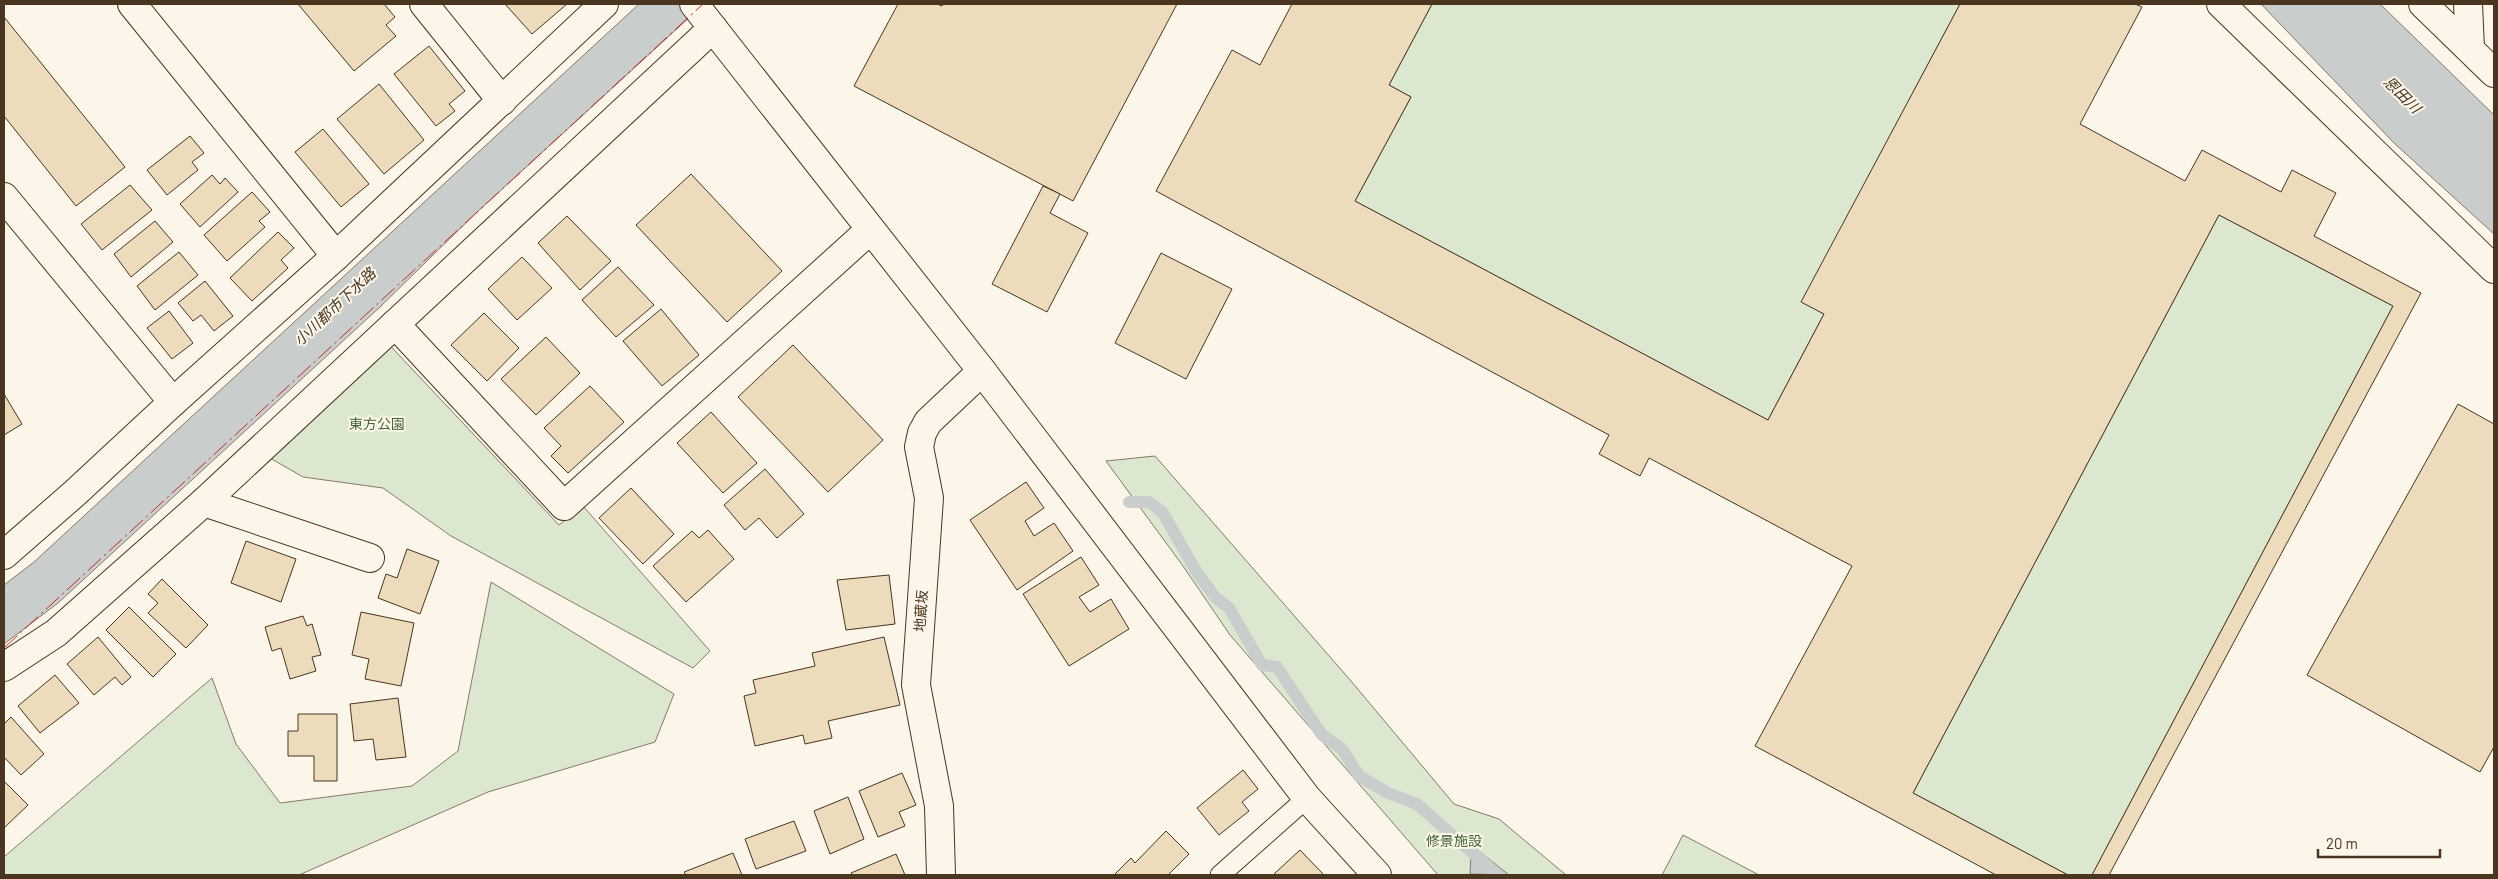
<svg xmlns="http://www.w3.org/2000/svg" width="2498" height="879" font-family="Barlow,'Noto Sans JP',sans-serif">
	<rect width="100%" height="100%" fill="#fbf6e9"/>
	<g fill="#dce7d0" stroke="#887966">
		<polygon points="1432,4 1960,4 1802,302 1824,314 1768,420 1355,201 1411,97 1389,85"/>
		<polygon points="2219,215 2393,306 2092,875 2068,875 1913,793"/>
		<polygon points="381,336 559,525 583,506 710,651 693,668 451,536 383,488 303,477 256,450"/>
		<polygon points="1155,456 1351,681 1454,804 1499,819 1566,875 1438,875 1230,635 1183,566 1106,461"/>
		<polygon points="491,582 674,694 655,742 488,792 299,875 4,875 4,857 212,678 236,744 280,803 412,786 458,751"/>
		<polygon points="1683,835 1759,875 1662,875"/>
	</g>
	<g fill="#c9cecd" stroke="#887966">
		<polygon points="639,4 704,4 476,213 380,307 58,603 4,644 4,585 34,562"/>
		<polygon points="2261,4 2380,4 2494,115 2494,234 2394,143"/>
		<polygon points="1470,844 1509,875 1470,874 1471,855 1461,845"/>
	</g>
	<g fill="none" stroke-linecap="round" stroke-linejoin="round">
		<polyline stroke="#c9cecd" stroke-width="12" points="1129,502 1149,502 1163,513 1196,571 1215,597 1229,608 1262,665 1277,667 1322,735 1342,749 1359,776 1388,793 1417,804 1498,875"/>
	</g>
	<g fill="#ecdcbc" stroke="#4a3520">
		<polygon points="298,4 384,4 395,17 386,25 396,36 354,71"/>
		<polygon points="505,4 567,4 532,34"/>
		<polygon points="898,4 937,4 942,6 943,4 1177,4 1073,201 854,86"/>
		<polygon points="1292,4 1432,4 1389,85 1411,97 1355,201 1768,420 1824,314 1801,302 1960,4 2135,4 2142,7 2080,124 2185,181 2202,150 2281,192 2292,170 2336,193 2314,236 2421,293 2109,875 2092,875 2393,306 2219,215 1913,793 2068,875 1996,875 1755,746 1852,566 1649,458 1640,476 1599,454 1609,435 1156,191 1232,50 1260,65"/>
		<polygon points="4,17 125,167 76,206 4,116"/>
		<polygon points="429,46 465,91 449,104 455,111 436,126 394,74"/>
		<polygon points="379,84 424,140 384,174 337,119"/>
		<polygon points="323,129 369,184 341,207 295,152"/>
		<polygon points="190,136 204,153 192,162 198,170 167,195 147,170"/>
		<polygon points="691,174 782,271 727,322 636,225"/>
		<polygon points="212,175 220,184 225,178 238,192 200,227 180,204"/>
		<polygon points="130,185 152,210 102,250 81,224"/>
		<polygon points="1043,186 1060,194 1050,213 1088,233 1047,312 992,284"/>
		<polygon points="252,192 270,212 259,221 265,227 227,261 204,235"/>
		<polygon points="567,216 611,261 580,290 538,243"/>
		<polygon points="155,221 173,242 131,277 114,254"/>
		<polygon points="278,232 294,248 281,260 288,268 252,301 230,278"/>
		<polygon points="179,252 198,275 155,310 137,286"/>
		<polygon points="1161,253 1232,289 1186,379 1115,343"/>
		<polygon points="522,257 552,288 517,320 488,289"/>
		<polygon points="618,267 654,305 616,337 582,300"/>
		<polygon points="205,281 233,316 214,331 201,315 193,321 178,303"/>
		<polygon points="661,309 699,355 662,386 623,341"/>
		<polygon points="169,311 193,343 172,359 147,328"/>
		<polygon points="484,313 519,348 487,381 451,345"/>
		<polygon points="546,337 580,373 536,415 501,379"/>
		<polygon points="793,345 883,440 828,492 738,397"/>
		<polygon points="590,386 624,422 568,473 551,456 561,446 544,428"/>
		<polygon points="4,394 22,424 4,435"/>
		<polygon points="2458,404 2494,424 2494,747 2480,772 2307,675"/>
		<polygon points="711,412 757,463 723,493 677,443"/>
		<polygon points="765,469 804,514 777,538 759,518 745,530 724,505"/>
		<polygon points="1026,482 1044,508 1025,521 1034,536 1054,523 1073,551 1017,590 970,520"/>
		<polygon points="631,488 674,534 643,564 599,518"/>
		<polygon points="708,530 734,559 686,602 653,566 692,531 699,538"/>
		<polygon points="246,541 296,559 281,602 231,583"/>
		<polygon points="407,549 439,561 420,614 378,598 386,574 397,578"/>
		<polygon points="1081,557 1099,585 1079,597 1090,612 1111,599 1129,629 1069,666 1023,594"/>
		<polygon points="889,575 895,624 846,630 837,580"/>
		<polygon points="162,579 208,625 186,648 148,613 158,603 148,594"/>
		<polygon points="129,607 176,654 153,677 106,630"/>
		<polygon points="361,612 414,623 401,686 365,679 369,659 352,655"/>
		<polygon points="303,616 307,626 312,624 321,655 312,657 316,671 290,679 281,648 272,651 265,627"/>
		<polygon points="98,637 131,677 122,685 115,677 94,695 67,664"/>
		<polygon points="884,637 900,705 828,721 832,738 805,744 803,735 755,746 744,696 756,693 753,680 815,666 812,653"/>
		<polygon points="55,675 79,703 40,733 18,706"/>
		<polygon points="398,698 406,757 376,760 373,739 354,741 350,704"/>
		<polygon points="298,714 337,714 337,781 314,781 314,756 288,756 288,731 298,731"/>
		<polygon points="11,717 44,754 21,775 4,757 4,724"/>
		<polygon points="1243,770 1258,789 1242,802 1249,811 1219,835 1197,808"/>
		<polygon points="902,773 916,805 899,812 905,826 878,837 859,791"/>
		<polygon points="4,781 28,805 4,828"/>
		<polygon points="848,797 864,839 830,854 814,811"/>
		<polygon points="794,821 806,851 756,869 745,839"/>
		<polygon points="1166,831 1189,854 1168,875 1114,875 1131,858 1135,863"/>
		<polygon points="1300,850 1324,875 1275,875 1274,874"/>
		<polygon points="733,853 742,875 686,875 684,872"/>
		<polygon points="896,854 905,875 852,875 851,873"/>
	</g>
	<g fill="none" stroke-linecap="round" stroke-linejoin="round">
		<defs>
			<polyline id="service" points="1220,875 1307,798"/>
			<g id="minor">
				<polyline points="132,4 336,256"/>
				<polyline points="424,4 502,101"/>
				<polyline points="694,4 982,371 1307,798 1377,875"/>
				<polyline points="2221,4 2494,269"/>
				<polyline points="2423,4 2494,73"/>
				<polyline points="2468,4 2470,49"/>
				<polyline points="4,197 173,402"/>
				<polyline points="395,324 564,506 870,230"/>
				<polyline points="204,502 370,558"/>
				<polyline points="4,667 56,633 204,502 713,28"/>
				<polyline points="941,875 939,806 916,685 929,498 919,447 922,433 928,422 982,371"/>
			</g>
			<polyline id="tertiary" points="4,555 75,493 173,402 336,256 604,4"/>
		</defs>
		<use href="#service" stroke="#4a3520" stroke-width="21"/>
		<use href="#minor" stroke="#4a3520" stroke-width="30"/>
		<use href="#tertiary" stroke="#4a3520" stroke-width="30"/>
		<use href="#service" stroke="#fbf6e9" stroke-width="19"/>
		<use href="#minor" stroke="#fbf6e9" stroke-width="28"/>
		<use href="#tertiary" stroke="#fbf6e9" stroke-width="28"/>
		<polyline stroke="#c62828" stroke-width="1" stroke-dasharray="18 4 2.5 4" stroke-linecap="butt" points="4,648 703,4"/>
	</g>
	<g text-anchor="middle" stroke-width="4" stroke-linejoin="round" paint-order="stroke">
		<g font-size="14" fill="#436837" stroke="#fbf6e9">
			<text x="377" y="429">東方公園</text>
			<text x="1454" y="846">修景施設</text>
		</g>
		<g font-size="14" fill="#4a3520" stroke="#fbf6e9">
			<text transform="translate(921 611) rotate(-86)" y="5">地蔵坂</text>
		</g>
		<g font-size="15" font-style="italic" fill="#4a3520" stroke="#fbf6e9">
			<text transform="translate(2402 95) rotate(45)" y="5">恩田川</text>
			<text transform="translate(335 307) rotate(-43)" y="5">小川都市下水路</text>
		</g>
	</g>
	<rect width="2498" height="879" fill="none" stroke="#4a3520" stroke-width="10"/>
	<path d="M2318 849v8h122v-8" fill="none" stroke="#4a3520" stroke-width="2.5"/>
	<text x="2326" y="849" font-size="15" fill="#4a3520" stroke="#fbf6e9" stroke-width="4" paint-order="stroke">20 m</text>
</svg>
